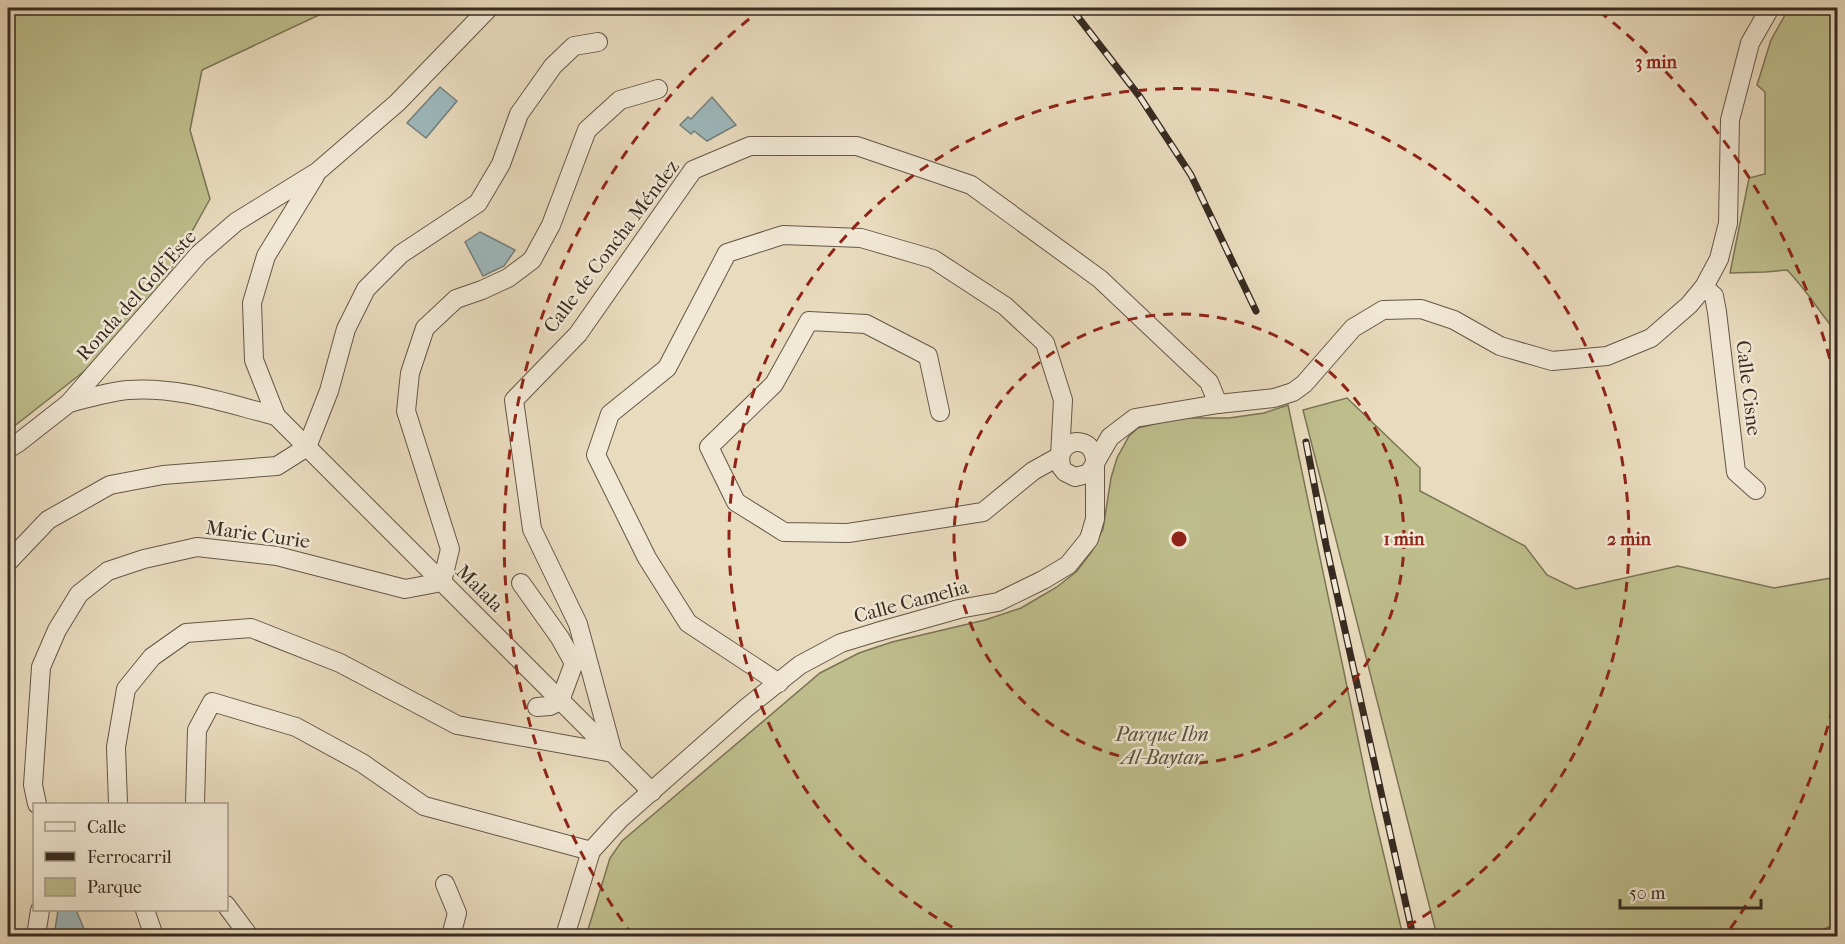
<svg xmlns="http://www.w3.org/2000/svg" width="1845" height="944" font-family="'IM FELL French Canon',serif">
	<rect width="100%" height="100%" fill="#e9dbbe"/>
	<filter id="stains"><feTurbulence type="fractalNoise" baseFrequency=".00333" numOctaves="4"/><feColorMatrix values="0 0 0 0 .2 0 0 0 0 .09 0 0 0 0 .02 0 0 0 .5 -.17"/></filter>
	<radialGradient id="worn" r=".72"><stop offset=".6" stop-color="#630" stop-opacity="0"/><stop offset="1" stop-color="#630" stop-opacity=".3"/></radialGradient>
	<g fill="#bebe8c" stroke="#7a7456" stroke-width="1.5">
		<polygon points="8,8 464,8 459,13 321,14 202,70 190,130 210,199 145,316 82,373 8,431"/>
		<path d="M1789,8H1837V333C1819,312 1806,289 1787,270L1765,272L1730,273L1749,178L1765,174V92L1757,85L1771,40Z"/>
		<polygon points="1347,398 1420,468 1420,491 1525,546 1547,575 1576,589 1678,566 1774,588 1837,577 1837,923 1810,936 1437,936 1303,410"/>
		<polygon points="1288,405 1371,801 1403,936 586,936 610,858 622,841 820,673 859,653 892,642 985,620 1021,608 1057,587 1077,571 1092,551 1103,529 1111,478 1117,458 1129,436 1138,428 1179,418 1229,418 1264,413"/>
	</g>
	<g fill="#9cb8bc" stroke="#74807e" stroke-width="1.5">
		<polygon points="440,87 457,101 426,138 407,123"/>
		<polygon points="712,97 736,125 707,141 694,131 691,134 680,125 688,117 691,119"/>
		<polygon points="480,232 515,250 504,266 483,276 465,242"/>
		<polygon points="58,910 76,910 87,936 54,936"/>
	</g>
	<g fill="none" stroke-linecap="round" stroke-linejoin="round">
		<defs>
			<g id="minor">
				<polyline points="1704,287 1714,296 1717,312 1736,472 1756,490"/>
				<path d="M69,403C88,398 108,392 128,390C179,386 228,404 276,416L254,360L252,303L266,256L315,176"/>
				<polyline points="940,412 928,356 866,324 809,321 774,384 709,447 736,502 784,532 848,533 983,512 1033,471 1060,456"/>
				<polyline points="276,416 652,792"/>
				<polyline points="8,449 18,443 69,403 199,254 236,222 317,172 397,103 489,8"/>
				<polyline points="8,562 48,520 110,485 163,475 277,466 307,447 329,391 346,329 366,289 401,254 478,203 501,164 519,114 553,66 574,46 598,42"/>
				<polyline points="521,583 560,638 574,663 560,701 550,706 537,707"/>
				<polyline points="779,683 688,623 647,558 596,455 610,414 667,368 727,253 783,235 861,238 933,259 1005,306 1045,343 1063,400 1060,456 1061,467 1065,472 1075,477 1087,474 1091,470 1110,437 1135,418 1218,404 1274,398 1293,392 1304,384 1353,328 1383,310 1421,309 1454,320 1500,346 1552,361 1607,356 1651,338 1689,305 1704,287 1719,259 1728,223 1730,120 1750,43 1770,8"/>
				<polyline points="37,804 33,785 41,667 57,630 79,594 108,571 144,559 197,547 277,556 405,589 442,582 450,549 406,411 410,373 425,328 456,299 482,290 508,278 532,260 551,225 587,130 620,100 658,89"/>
				<polyline points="118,804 116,747 126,689 152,657 186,633 251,628 340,663 457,725 613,753 578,624 532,529 514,400 578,334 693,170 750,146 857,146 971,185 1100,279 1209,382 1218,404"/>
				<polyline points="195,804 197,730 212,702 296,727 362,763 424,806 591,851"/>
				<polyline points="445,884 457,913 451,936"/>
				<polyline points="226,905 249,936"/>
				<polyline points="145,910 154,936"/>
				<polyline points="36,936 40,910"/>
				<path d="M565,936L591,851L620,819L746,708L800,665L841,643L877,632L959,609L998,602L1043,580L1068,565L1089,539L1095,519V459C1092,438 1067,436 1060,456"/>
			</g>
		</defs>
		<use href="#minor" stroke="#645748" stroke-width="20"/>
		<use href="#minor" stroke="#f1e8d5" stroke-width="18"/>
		<defs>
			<g id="rail">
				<polyline points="1071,8 1140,97 1191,175 1256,311"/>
				<polyline points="1306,442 1326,545 1413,936"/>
			</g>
		</defs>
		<use href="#rail" stroke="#372b21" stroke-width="7"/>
		<use href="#rail" stroke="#f1e8d5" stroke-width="4.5" stroke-dasharray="14" stroke-linecap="butt"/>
	</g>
	<g fill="none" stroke="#8f2418" stroke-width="3" stroke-dasharray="10 8">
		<circle cx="1179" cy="539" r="225"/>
		<path d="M968 936A450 450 0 1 1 1390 936"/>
		<path d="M1837 691A675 675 0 0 1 1725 936M633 936A675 675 0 0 1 759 11M1599 11A675 675 0 0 1 1837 387"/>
	</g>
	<g text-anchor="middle" stroke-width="5" stroke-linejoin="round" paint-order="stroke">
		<g font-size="20" fill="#372b21" stroke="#f1e8d5">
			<text transform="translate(611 246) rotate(-53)" y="7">Calle de Concha Méndez</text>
			<text transform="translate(136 295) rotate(-48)" y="7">Ronda del Golf Este</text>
			<text transform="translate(1749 388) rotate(83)" y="7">Calle Cisne</text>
			<text transform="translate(258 534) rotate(8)" y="7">Marie Curie</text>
			<text transform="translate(480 588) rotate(45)" y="7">Malala</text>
			<text transform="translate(911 601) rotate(-15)" y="7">Calle Camelia</text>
		</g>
		<g font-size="20" font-style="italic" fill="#59503c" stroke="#f1e8d5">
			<text x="1162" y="741">Parque Ibn<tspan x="1162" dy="23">Al-Baytar</tspan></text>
		</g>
	</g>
	<circle cx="1179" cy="539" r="9" fill="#8f2418" stroke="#f1e8d5" stroke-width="3"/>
	<g font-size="18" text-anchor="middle" font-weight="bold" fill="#8f2418" stroke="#f1e8d5" stroke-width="5" stroke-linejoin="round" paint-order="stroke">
		<text x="1656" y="68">3 min</text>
		<text x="1404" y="545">1 min</text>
		<text x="1629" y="545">2 min</text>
	</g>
	<rect width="1845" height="944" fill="none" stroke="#e9dbbe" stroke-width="30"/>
	<rect x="9" y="9" width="1827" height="926" fill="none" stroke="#372b21" stroke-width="3"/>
	<rect x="15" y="15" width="1815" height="914" fill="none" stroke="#372b21" stroke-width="1.5"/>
	<rect x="33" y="803" width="195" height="108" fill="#f1e8d5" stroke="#a79c8d" stroke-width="1.5"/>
	<rect x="45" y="822" width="30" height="9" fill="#f1e8d5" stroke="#a79c8d" stroke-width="1.5"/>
	<text x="87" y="833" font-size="18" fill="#372b21">Calle</text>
	<rect x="45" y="852" width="30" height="9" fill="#372b21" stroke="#a79c8d" stroke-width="1.5"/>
	<text x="87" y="863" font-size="18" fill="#372b21">Ferrocarril</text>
	<rect x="45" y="878" width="30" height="18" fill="#bebe8c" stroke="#a79c8d" stroke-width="1.5"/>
	<text x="87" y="893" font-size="18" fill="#372b21">Parque</text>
	<path d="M1620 899v9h141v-9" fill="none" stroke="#372b21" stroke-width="3"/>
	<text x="1629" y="899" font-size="18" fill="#372b21" stroke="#f1e8d5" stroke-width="4.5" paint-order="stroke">50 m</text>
	<rect width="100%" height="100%" filter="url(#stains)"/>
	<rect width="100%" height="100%" fill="url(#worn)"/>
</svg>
